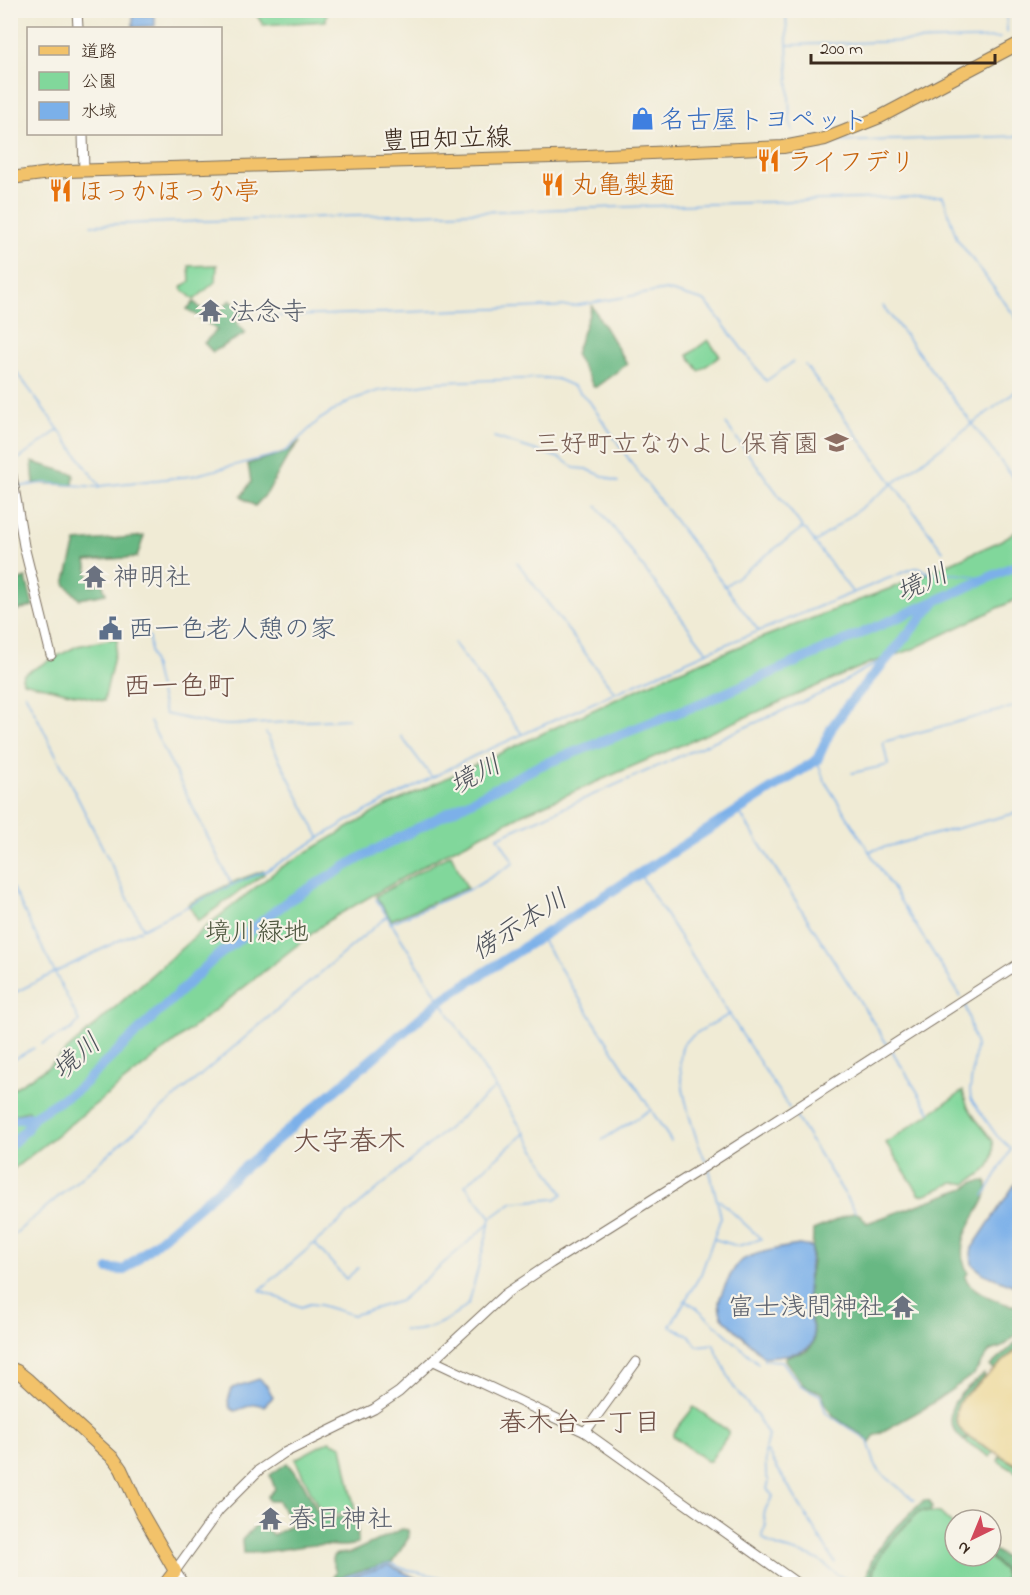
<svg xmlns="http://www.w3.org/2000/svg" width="1030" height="1595" font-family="'Indie Flower','Klee One',sans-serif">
	<rect width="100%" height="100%" fill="#f7f3e8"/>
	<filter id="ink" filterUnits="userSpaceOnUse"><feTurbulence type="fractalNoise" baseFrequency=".0167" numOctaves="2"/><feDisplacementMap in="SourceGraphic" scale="12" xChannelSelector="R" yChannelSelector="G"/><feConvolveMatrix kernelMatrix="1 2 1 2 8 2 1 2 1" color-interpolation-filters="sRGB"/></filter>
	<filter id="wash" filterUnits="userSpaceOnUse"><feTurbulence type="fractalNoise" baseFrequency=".008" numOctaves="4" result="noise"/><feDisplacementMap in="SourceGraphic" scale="24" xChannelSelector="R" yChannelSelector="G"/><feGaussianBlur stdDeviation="1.35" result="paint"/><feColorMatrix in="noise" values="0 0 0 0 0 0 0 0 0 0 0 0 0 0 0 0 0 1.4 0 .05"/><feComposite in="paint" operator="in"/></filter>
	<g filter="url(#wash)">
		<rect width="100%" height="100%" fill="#f0ebd5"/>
		<g fill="#81d79b" stroke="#5e805c" stroke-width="1.5">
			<polygon points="254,11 327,11 326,21 263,25"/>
			<polygon points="217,265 216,281 194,300 181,288 190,281 189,266"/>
			<polygon points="708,340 720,356 699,371 688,355"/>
			<polygon points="1019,530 1019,598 911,650 870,663 525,813 448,852 329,920 11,1171 11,1149 31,1129 29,1111 11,1115 11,1090 48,1067 202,930 280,868 380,809 664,677 753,641 912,580 998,542"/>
			<polygon points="118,638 104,701 23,682 22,677 24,674 77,646"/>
			<polygon points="451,854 467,888 391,920 376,896"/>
			<polygon points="263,871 264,874 198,921 188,904 238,880"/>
			<path d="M963,1091C966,1111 982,1126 993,1141C996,1168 985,1171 966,1184C950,1178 936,1194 920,1195L886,1143Z"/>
			<polygon points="18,1121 24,1121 27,1126 11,1142 11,1124"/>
			<polygon points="694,1407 728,1431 728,1435 710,1461 707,1461 673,1436 673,1433"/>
			<polygon points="968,1437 993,1452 990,1457 965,1441"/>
			<polygon points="329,1441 342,1446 355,1511 323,1517 295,1459"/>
			<polygon points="1000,1456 1019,1467 1019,1474 998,1461"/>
			<path d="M920,1511L940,1513L955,1527V1556H987L1003,1570L1005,1577L1002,1584H876C862,1565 907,1524 920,1511Z"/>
		</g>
		<g fill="#68b883" stroke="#527150" stroke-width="1.5">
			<polygon points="230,300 245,314 236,322 246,333 213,352 204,343 217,330 187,309 194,302 212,319"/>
			<polygon points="592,306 627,364 596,387 594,387 575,354"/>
			<polygon points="300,441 288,456 267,493 255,506 241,497 251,482 248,464 287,452"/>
			<polygon points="32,462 74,474 73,485 34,483"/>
			<polygon points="144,536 137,557 86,561 91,586 102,582 106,594 79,599 65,584 76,542"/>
			<polygon points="26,578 33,606 11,612 11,583"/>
			<path d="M986,1181C995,1207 946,1231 968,1273L965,1277C969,1290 1007,1308 1019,1305V1333L1002,1347L990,1351L974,1374L925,1408L874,1436L870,1443C852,1422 829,1425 822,1393L803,1385L785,1360L787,1356L805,1352L811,1347L814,1341V1332L809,1309L808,1285L812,1262L813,1230L855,1212L861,1215L867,1223L965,1188L975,1182Z"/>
			<polygon points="1019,1340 1019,1347 994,1370 990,1366"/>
			<path d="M984,1374L985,1377C966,1394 940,1411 967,1437L964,1441C933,1413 961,1392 984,1374Z"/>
			<path d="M287,1463L303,1483L322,1520L357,1514L358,1543C344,1549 330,1544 315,1545C291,1546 267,1554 243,1553L242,1540L255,1526L261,1524L273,1535L292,1525L278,1501H269L267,1497L275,1489L270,1475Z"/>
			<path d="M924,1500L930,1501L932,1508L930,1511H920C904,1527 871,1555 872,1580L875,1584H866C867,1548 901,1524 924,1500Z"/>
			<polygon points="402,1529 408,1530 409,1537 393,1562 332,1579 336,1572 332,1560 333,1556 337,1554 350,1553"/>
			<path d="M991,1548C1006,1559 1020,1564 1012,1584H1003L1006,1577L1004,1570L989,1556H991Z"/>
		</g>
		<path fill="#eeda9e" stroke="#94825e" stroke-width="1.5" d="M1019,1348V1466L966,1435C954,1424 954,1411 962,1398Z"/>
		<g fill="#7bb0e9" stroke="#5b6d84" stroke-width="1.5">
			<polygon points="133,15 155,15 155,26 133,27"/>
			<polygon points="1019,1178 1020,1287 1018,1287 984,1274 972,1264 971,1253 972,1248"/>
			<path d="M799,1245L812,1247C810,1269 805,1290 808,1312C810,1323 819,1337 809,1347C801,1355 775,1356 764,1357L722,1317C717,1304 719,1298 725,1286C729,1278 733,1268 740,1262C750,1253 785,1247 799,1245Z"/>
			<polygon points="259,1379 267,1386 273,1397 264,1406 255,1404 235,1411 230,1408 228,1401 232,1388"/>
			<polygon points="389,1565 424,1582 442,1584 334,1584 334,1582"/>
		</g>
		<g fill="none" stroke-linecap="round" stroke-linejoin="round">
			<g stroke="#7bb0e9" stroke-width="1.5">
				<polyline points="786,10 790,122 793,131"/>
				<polyline points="1006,10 1007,32"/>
				<polyline points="788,45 1000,38"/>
				<polyline points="832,142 1020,136"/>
				<polyline points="91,225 943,196 957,239 1020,323"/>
				<polyline points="883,306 1020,487"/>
				<polyline points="262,317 573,306 666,290 704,301 711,308 766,381 793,362"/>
				<polyline points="10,363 100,486 192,476 279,454 287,450 319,420 351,400 378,391 440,382 545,378 557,379 573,386 589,401 635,468 758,630"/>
				<polyline points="805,365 943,551"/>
				<polyline points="726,424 803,528"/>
				<polyline points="494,437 562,459 574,468 586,469 618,482"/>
				<polyline points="19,459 58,430"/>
				<polyline points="17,487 44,483 99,487"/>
				<polyline points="597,506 707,652"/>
				<polyline points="814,542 853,593"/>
				<polyline points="517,562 615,693"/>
				<polyline points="725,586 801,529 806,530 814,541 817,541 1020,388"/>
				<polyline points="149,636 150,651 165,714 211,724 230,725 349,719"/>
				<polyline points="454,643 522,734"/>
				<polyline points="25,693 143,928"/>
				<polyline points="150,722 232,885"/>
				<polyline points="266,733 319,837"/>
				<polyline points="401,736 431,776"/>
				<polyline points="817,760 824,780 961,997"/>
				<polyline points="852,773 888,765 883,742 1020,705"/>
				<polyline points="738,810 887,1044"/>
				<polyline points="870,851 1020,812"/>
				<polyline points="639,873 789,1108"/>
				<polyline points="10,883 79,1021 72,1029 42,1044"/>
				<path d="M376,899L563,1194L556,1199L513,1202L491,1218L469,1303C454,1318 426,1334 403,1330"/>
				<polyline points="390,923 475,887 514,863 498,837 827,691 876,663 881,665"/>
				<polyline points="540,937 671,1141"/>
				<polyline points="10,995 184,908 232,885 266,871 349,820 474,756 707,652 914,568 920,568 930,574 957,574 991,578"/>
				<polyline points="965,1004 976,1046 970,1090 971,1099 997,1136 1010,1148 1010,1151 984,1196"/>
				<polyline points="892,1051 930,1112"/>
				<polyline points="13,1060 34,1048"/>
				<polyline points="794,1114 856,1212"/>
				<polyline points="602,1140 650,1110"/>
				<path d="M706,1161C695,1142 669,1058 686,1041C696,1031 717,1022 730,1014"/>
				<path d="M709,1168L721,1217L701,1274L670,1326L690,1336L697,1346L713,1344L733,1386L757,1416L768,1435L765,1449L766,1475L769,1481L767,1489L773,1496C767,1506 761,1513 766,1525L762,1535L763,1538C776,1550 799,1551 814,1558C822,1561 827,1567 833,1571C838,1576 847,1579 854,1582"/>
				<polyline points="491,1217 465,1185 525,1133"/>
				<polyline points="490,1223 400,1301 353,1315 320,1305 310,1304 301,1307 260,1290 495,1088"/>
				<polyline points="10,1238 386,917"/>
				<polyline points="714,1239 738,1246 761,1239 719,1200"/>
				<polyline points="315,1244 346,1279 358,1268"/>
				<polyline points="686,1301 696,1307 758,1363"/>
				<polyline points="764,1357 764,1360 782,1361 800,1385 820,1395 826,1413 868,1441 875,1464 880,1472 914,1500"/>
				<polyline points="767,1451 835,1563"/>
				<path d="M328,1584L335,1580L391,1563C411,1576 438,1571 453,1584"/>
			</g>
			<g stroke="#7bb0e9" stroke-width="10">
				<polyline points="10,1120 33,1117 78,1089 215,958 288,901 360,858 539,766 707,701 1020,564"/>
				<polyline points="10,1145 26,1130 33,1117"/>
				<polyline points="109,1269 124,1270 440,1001 817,760 832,727 849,704 933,604"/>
			</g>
		</g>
	</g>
	<g filter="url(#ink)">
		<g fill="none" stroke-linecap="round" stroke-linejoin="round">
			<defs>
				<g id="minor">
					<polyline points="77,10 78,28"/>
					<polyline points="83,134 84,171"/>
					<polyline points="10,464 24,546 51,655"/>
					<polyline points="434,1361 585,1432 798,1584"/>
					<polyline points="585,1432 636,1362"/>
					<polyline points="184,1584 175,1571 219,1510 259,1470 284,1453 374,1409 399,1392 505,1294 551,1263 704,1167 1020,963"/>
				</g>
				<g id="major">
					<polyline points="10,178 67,171 586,156 783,147 825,139 880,117 1020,43"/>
					<polyline points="10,1368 17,1371 27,1379 114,1459 121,1469 141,1512 175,1571 165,1584"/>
				</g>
			</defs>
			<use href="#minor" stroke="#7a6e5e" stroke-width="11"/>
			<use href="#major" stroke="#7a6e5e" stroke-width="14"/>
			<use href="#minor" stroke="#fff" stroke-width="9"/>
			<use href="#major" stroke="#f2c26a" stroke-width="12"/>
		</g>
	</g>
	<defs>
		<symbol id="shop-bare" viewBox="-9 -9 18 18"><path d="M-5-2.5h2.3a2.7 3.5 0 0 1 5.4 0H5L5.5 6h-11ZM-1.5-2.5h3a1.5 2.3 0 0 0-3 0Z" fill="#3f7fe0" stroke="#f7f3e8" stroke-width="2.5" paint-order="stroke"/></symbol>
		<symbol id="restaurant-bare" viewBox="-9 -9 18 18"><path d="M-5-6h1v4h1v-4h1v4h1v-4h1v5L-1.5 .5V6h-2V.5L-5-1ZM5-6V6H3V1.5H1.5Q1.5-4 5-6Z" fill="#e8710a" stroke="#f7f3e8" stroke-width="2.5" paint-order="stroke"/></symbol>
		<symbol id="temple-bare" viewBox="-9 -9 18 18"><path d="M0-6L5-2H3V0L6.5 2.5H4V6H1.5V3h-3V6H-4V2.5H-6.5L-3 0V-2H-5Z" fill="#6b7280" stroke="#f7f3e8" stroke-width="2.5" paint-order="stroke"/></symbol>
		<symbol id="school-bare" viewBox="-9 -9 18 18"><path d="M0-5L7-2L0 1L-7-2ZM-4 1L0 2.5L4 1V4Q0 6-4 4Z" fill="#8d6e63" stroke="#f7f3e8" stroke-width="2.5" paint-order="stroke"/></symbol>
		<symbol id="civic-bare" viewBox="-9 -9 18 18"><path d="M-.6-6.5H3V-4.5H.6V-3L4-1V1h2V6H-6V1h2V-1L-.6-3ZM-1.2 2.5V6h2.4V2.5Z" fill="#5c6f8a" stroke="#f7f3e8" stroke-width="2.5" paint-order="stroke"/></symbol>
	</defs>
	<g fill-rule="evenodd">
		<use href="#shop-bare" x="626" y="102" width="33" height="33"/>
		<use href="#restaurant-bare" x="752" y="144" width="33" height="33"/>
		<use href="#restaurant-bare" x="536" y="168" width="33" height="33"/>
		<use href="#restaurant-bare" x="44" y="174" width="33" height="33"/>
		<use href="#temple-bare" x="194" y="294" width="33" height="33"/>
		<use href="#school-bare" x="820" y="426" width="33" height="33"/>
		<use href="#temple-bare" x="78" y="560" width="33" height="33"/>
		<use href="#civic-bare" x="94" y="612" width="33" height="33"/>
		<use href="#temple-bare" x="886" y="1290" width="33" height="33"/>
		<use href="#temple-bare" x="254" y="1502" width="33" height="33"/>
	</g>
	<g text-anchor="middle" stroke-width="4.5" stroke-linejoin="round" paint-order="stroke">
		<g font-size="26" fill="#366cbe" stroke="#f7f3e8" text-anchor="start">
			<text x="660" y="128">名古屋トヨペット</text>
		</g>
		<g font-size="26" fill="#3b2a1e" stroke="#f7f3e8">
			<text transform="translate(446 138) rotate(-2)" y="9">豊田知立線</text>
		</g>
		<g font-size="26" fill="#c56008" stroke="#f7f3e8" text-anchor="start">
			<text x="787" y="170">ライフデリ</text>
			<text x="571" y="193">丸亀製麺</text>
			<text x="78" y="200">ほっかほっか亭</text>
		</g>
		<g font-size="26" fill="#5b616d" stroke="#f7f3e8" text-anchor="start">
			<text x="229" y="320">法念寺</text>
			<text x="113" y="585">神明社</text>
			<text x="884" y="1315" text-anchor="end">富士浅間神社</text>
			<text x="289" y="1527">春日神社</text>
		</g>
		<g font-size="26" fill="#785e54" stroke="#f7f3e8" text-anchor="end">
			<text x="819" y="452">三好町立なかよし保育園</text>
		</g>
		<g font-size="26" fill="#4e5e75" stroke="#f7f3e8" text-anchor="start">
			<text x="128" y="637">西一色老人憩の家</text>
		</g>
		<g font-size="26" fill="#4c553d" stroke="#f7f3e8">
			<text x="257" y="940">境川緑地</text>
		</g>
		<g font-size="27" font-style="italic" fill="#4e525b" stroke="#f7f3e8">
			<text transform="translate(922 582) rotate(-24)" y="9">境川</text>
			<text transform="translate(475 774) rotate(-27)" y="9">境川</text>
			<text transform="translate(519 924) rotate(-32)" y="9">傍示本川</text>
			<text transform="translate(76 1056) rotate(-41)" y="9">境川</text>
		</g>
		<g font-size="27" fill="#6f5046" stroke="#f7f3e8">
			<text x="580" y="1431">春木台一丁目</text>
		</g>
		<g font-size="28" fill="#6f5046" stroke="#f7f3e8">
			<text x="179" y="695">西一色町</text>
			<text x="349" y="1150">大字春木</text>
		</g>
	</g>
	<rect width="1030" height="1595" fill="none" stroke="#f7f3e8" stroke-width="36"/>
	<rect x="27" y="27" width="195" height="108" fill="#f7f3e8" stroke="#aca397" stroke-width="1.5"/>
	<rect x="39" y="46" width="30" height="9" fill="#f2c26a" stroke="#aca397" stroke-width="1.5"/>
	<text x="81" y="57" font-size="18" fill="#3b2a1e">道路</text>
	<rect x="39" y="72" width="30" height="18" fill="#81d79b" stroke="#aca397" stroke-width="1.5"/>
	<text x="81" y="87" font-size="18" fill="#3b2a1e">公園</text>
	<rect x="39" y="102" width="30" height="18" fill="#7bb0e9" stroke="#aca397" stroke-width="1.5"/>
	<text x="81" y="117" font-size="18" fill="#3b2a1e">水域</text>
	<g transform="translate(973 1538) rotate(223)"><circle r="28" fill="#f7f3e8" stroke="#aca397" stroke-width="1.5"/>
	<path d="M0-4.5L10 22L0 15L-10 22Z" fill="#d1495b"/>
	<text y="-9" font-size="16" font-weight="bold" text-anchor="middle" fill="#3b2a1e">N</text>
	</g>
	<path d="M811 54v9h184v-9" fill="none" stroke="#3b2a1e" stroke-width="3"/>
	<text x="820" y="54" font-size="18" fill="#3b2a1e" stroke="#f7f3e8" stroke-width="4.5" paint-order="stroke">200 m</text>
</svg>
